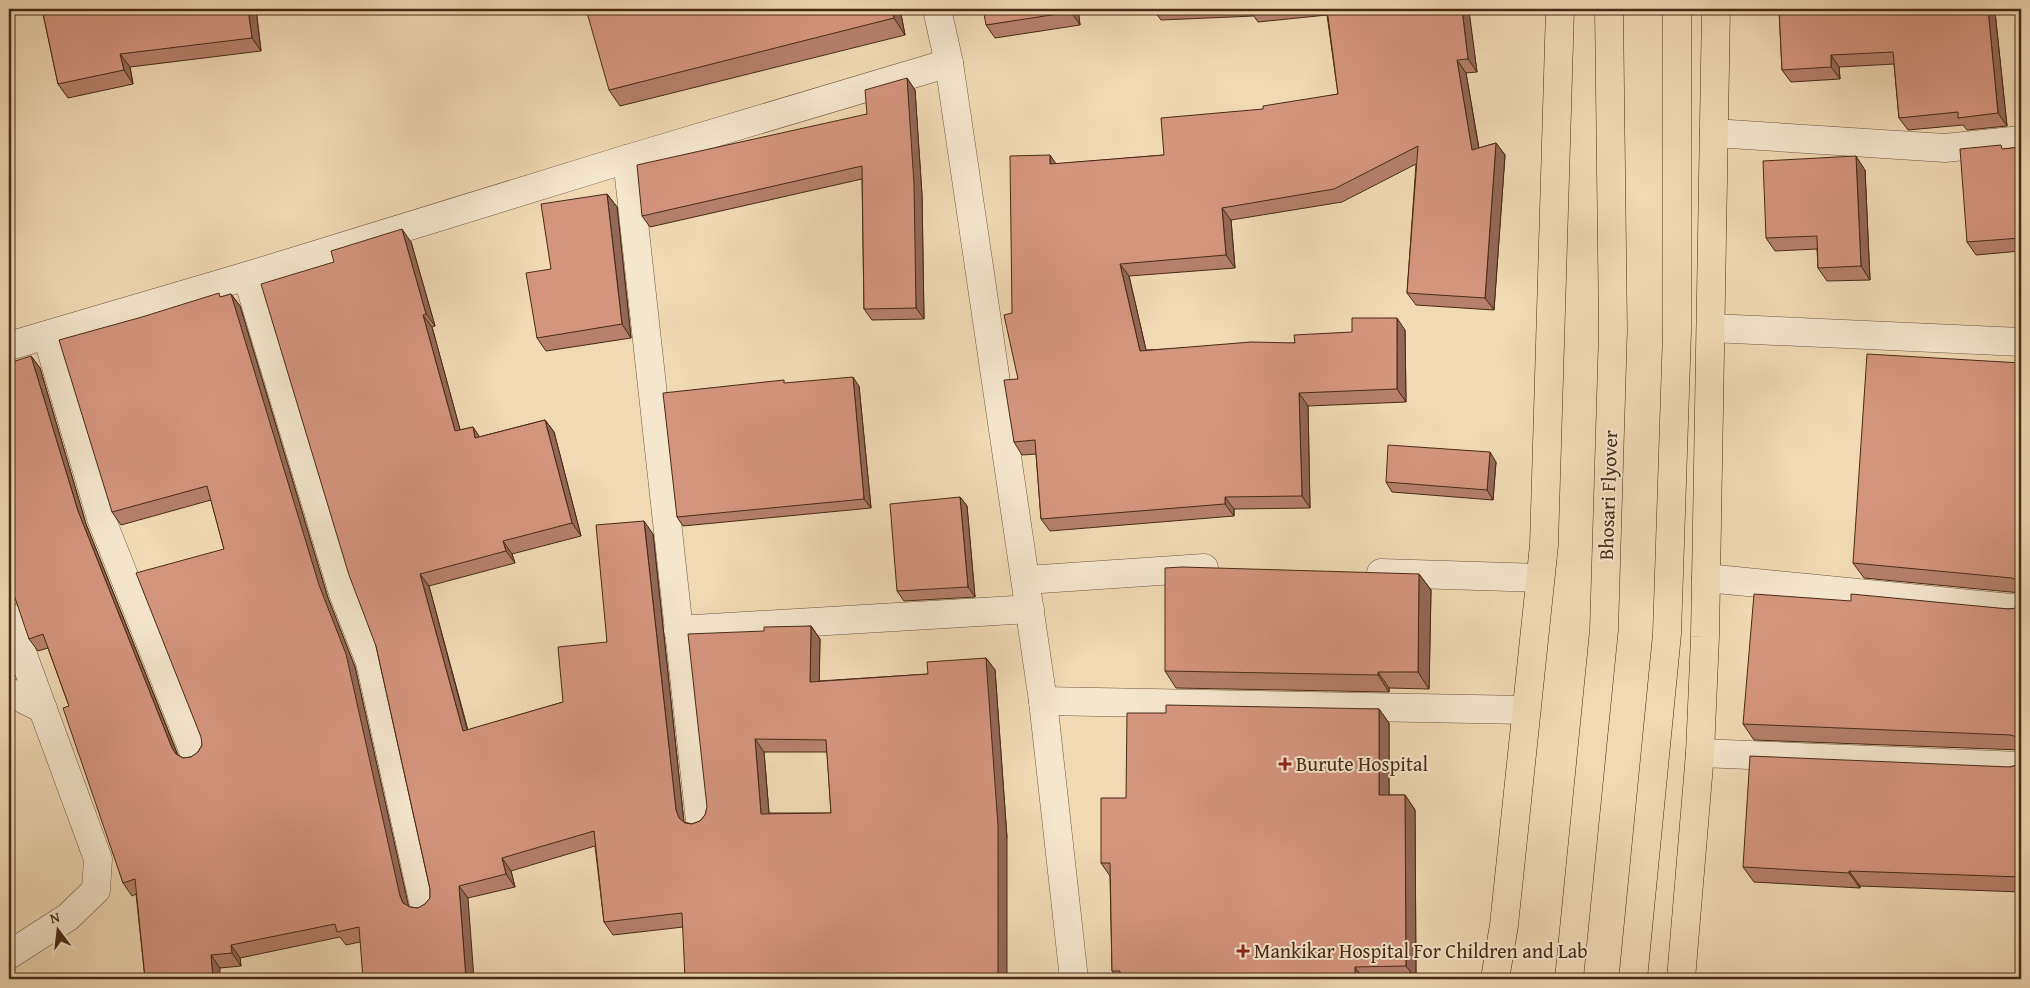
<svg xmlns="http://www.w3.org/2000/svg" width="2030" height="988" font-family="'Gentium Book Plus',serif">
	<rect width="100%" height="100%" fill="#f0d9b3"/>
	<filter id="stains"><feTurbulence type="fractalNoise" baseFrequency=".004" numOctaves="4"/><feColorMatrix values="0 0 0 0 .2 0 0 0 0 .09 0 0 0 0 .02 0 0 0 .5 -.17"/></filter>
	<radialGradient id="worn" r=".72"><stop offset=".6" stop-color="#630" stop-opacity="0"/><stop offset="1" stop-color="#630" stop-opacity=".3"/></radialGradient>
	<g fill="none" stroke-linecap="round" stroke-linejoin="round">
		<defs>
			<g id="minor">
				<polyline points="937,9 949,63 1043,701 1074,979"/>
				<polyline points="1714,133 1945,148 2021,140"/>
				<polyline points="627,159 700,821"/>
				<polyline points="247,276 343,593 370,662 424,905"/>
				<polyline points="1711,328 2021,342"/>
				<polyline points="47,336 101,518 195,755"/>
				<polyline points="9,346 247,276 627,159 949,63"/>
				<polyline points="1381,573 1540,578"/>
				<polyline points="1706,578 2021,609"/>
				<polyline points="1026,580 1204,568"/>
				<polyline points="9,617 98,859 96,890 68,917 9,955"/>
				<polyline points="678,630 1030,609"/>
				<polyline points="9,692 43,709"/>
				<polyline points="1043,701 1526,710"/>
				<polyline points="1700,753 2021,766"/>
			</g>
			<g id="major">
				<polyline points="1495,979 1504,925 1544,545 1560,9"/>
				<polyline points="1681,979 1700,753 1705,637 1716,9"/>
			</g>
			<g id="highway">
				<polyline points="1569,979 1604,630 1613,330 1609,9"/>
				<polyline points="1633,979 1667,634 1677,331 1677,9"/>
			</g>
		</defs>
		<use href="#minor" stroke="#71563d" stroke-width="29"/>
		<use href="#major" stroke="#472a16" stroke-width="29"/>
		<use href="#highway" stroke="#472a16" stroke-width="29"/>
		<use href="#minor" stroke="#f5e6ce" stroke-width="28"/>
		<use href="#major" stroke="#f0d9b3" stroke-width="28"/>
		<use href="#highway" stroke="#f0d9b3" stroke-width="28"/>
	</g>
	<g fill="#b6806c" stroke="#472a16" fill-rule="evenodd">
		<polygon points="42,9 256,9 261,51 130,67 133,84 68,98 58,84"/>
		<polygon points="900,9 905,35 620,106 609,90"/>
		<polygon points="1078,9 1080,25 995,38 986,25"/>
		<polygon points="1153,9 1468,9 1477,72 1466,73 1479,148 1496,143 1505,155 1494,310 1416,305 1407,293 1416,164 1342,202 1231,220 1235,268 1129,276 1146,350 1295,343 1405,330 1406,402 1308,406 1310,508 1234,509 1234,516 1050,531 1041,519 1036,454 1022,455 1014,442 1018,379 1012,313 1056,164 1164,155 1263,109 1338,94 1327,15 1258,22 1254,16 1161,20"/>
		<polygon points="1779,9 2021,9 2021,10 1995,12 2007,126 1967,130 1963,125 1908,130 1899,118 1894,64 1839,67 1840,79 1791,82 1782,70"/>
		<polygon points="907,78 915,90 922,195 924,319 872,320 864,309 862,179 650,227 642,216 867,114"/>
		<polygon points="2021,147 2021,251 1976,255 1967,242 2004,149"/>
		<polygon points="1865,170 1870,280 1827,281 1818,268 1817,249 1775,251 1766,238"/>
		<polygon points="607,194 617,207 631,338 546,351 537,338 551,269"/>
		<path d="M411,242L435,326L432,327L460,430L473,427L479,437L545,420L554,432L581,536L512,554L515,563L429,586L468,730L563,702L607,642L653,534L684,822L692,824L700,821L705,815L764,631L811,626L820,639L819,681L928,674L986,658L995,670L1007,838L683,927L613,935L604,922L595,846L511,871L515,887L468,898L360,942L346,945L340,937L240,958L241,966L220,968L145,978L136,894L132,896L123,883L69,706L48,648L38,651L29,639L10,524L31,356L40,368L86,524L178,755L183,758L191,757L198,752L202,745L224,549L211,500L121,525L112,512L221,297L231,294L240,306L328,598L355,667L408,906L410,907L418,908L425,904L430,898V889L376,646ZM764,752H827L831,813H769Z"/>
		<polygon points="2021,363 2021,593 1864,578 1853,563"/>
		<polygon points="786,383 859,386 871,508 683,526 677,517"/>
		<polygon points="1496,462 1493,500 1392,492 1386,482"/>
		<polygon points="960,497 967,506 975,597 904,601 897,591"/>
		<polygon points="1419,574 1431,590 1429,689 1389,688 1389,692 1176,688 1165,671"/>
		<polygon points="1851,601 2009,609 2017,608 2021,604 2021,750 1754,740 1743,724"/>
		<polygon points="1379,709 1389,723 1389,795 1405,795 1415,810 1416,979 1117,979 1112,971 1110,876 1101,863 1126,798 1166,713"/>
		<polygon points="2021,761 2021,892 1860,886 1860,888 1754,882 1743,867 2010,767 2017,765"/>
		<polygon points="9,880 13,893 9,894"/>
	</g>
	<g fill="#946858" stroke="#472a16">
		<polygon points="248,9 256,9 261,51 252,38"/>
		<polygon points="892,9 900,9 905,35 894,18"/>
		<polygon points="1071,9 1078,9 1080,25 1071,12"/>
		<polygon points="1462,9 1468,9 1469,10 1477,72 1468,59"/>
		<polygon points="1988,9 1993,9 1995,12 2007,126 1998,113"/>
		<polygon points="120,54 130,67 133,84 124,70"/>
		<polygon points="1831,55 1839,67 1840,79 1831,67"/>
		<polygon points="1457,60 1466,73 1481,162 1472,150"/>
		<polygon points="907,78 915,90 922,195 924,319 916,308"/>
		<polygon points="1496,143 1505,155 1494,310 1485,298"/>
		<polygon points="1050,155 1059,168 1050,164"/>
		<polygon points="1856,156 1865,170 1870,280 1861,266"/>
		<polygon points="607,194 617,207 631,338 622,324"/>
		<polygon points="1222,208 1231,220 1235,268 1226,255"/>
		<polygon points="402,229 411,242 435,326 426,314"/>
		<polygon points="1120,264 1129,276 1149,363 1140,351"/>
		<polygon points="231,294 240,306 328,598 355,667 409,908 403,903 400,896"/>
		<polygon points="423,315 432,327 464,444 455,431"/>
		<polygon points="1397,318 1405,330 1406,402 1397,389"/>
		<polygon points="31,356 40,368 86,524 180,761 172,748 78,511"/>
		<polygon points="853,377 859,386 871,508 864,499"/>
		<polygon points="1299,393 1308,406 1310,508 1302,496"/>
		<polygon points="545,420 554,432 581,536 572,523"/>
		<polygon points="473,427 481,439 475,438"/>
		<polygon points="1490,452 1496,462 1493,500 1487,490"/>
		<polygon points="960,497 967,506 975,597 968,587"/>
		<polygon points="1225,497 1234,509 1234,516 1225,504"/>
		<polygon points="644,521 653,534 684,823 679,818 676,810"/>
		<polygon points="503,541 512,554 515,563 506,551"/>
		<polygon points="420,574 429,586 471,744 463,731"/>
		<polygon points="1419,574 1431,590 1429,689 1418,672"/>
		<polygon points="811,626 820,639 819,694 810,682"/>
		<polygon points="986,658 995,670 1007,838 1007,979 998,979"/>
		<polygon points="1378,672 1389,688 1389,692 1378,675"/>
		<polygon points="1379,709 1389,723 1389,810 1379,795"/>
		<polygon points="755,739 764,752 770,826 761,814"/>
		<polygon points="1405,795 1415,810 1416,979 1406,966"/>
		<polygon points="502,858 511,871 515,887 506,874"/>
		<polygon points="1849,871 1860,886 1860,888 1849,873"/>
		<polygon points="9,880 13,893 9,887"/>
		<polygon points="459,886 468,898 474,979 466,979"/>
		<polygon points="231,945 240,958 241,966 232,953"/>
		<polygon points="211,955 220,968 220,979 213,979"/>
		<polygon points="1355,967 1363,979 1355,979"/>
	</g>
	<g fill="#d4957e" stroke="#472a16" fill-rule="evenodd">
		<polygon points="42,9 248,9 252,38 120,54 124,70 58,84"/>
		<polygon points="586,9 892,9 894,18 609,90"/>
		<polygon points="983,9 1071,9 1071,12 986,25"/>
		<polygon points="1327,9 1462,9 1468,59 1457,60 1472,150 1496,143 1485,298 1407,293 1418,146 1334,189 1222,208 1226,255 1120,264 1140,351 1251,342 1295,343 1294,335 1352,332 1352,318 1397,318 1397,389 1299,393 1302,496 1225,497 1225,504 1041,519 1035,440 1014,442 1004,380 1018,379 1004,315 1012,313 1010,156 1050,155 1050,164 1164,155 1161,118 1263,109 1263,106 1338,94"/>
		<polygon points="1779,9 1988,9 1998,113 1958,118 1958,112 1899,118 1893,52 1831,55 1831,67 1782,70"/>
		<polygon points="907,78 914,184 916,308 864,309 862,166 642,216 637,165 867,114 865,90"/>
		<polygon points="2001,145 2002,149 2021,147 2021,238 1967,242 1960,149"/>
		<polygon points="1856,156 1861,266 1818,268 1817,236 1766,238 1763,161"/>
		<polygon points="607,194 622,324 537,338 526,273 551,269 541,204"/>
		<path d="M402,229L426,314L423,315L455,431L473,427L475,438L545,420L572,523L503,541L506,551L420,574L463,731L563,702L558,647L607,642L596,525L644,521L676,810L679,818L685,823L692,824L700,821L705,815L707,807L688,634L764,631V627L811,626L810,682L928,674L927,662L986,658L998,826V979H685L682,913L604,922L594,831L502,858L506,874L459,886L466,979H363L359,927L337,932L335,924L231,945L232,953L211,955L213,979H134L145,978L135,879L123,883L63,708L69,706L43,634L29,639L9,580V525L10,524L9,521V363L31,356L78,511L172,748L176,754L183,758L191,757L198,752L202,745L201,737L136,573L224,549L207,486L112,512L59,340L142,317L219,293L220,297L231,294L319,585L346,654L400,896L403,903L410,907L418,908L425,904L430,898V889L376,646L349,575L261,284L334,262L331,251ZM755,739L826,740L831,813L761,814Z"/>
		<polygon points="1867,354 2021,363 2021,583 2020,582 2012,578 1853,563"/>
		<polygon points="853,377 864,499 677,517 663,393 784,380 784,383"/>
		<polygon points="1388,445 1490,452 1487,490 1386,482"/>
		<polygon points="960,497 968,587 897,591 890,504"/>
		<polygon points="1182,567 1419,574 1418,672 1378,672 1378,675 1165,671 1165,568"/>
		<polygon points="1754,594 1851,601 1851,594 2009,609 2017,608 2021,604 2021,740 2019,738 2011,735 1743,724"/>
		<polygon points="1166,705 1379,709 1379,795 1405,795 1406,966 1355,967 1355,979 1120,979 1120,971 1112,971 1110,863 1101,863 1101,798 1126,798 1127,713 1166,713"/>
		<polygon points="1750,756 2010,767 2017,765 2021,761 2021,877 1849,871 1849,873 1743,867"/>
	</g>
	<g fill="#8f2418" stroke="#f5e6ce" stroke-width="2">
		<path d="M1282.5 756.5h5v5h5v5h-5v5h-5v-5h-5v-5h5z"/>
		<path d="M1240.5 943.5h5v5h5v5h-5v5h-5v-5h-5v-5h5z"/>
	</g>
	<g text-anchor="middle" stroke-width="4" stroke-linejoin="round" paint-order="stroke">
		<g font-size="20" fill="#472a16" stroke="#f5e6ce">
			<text transform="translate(1608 495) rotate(-88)" y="7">Bhosari Flyover</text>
		</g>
		<g font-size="20" fill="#472a16" stroke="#f5e6ce" text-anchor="start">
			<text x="1296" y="771">Burute Hospital</text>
			<text x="1254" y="958">Mankikar Hospital For Children and Lab</text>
		</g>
	</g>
	<rect width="2030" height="988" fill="none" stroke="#f0d9b3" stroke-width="30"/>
	<rect x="10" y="10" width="2010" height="968" fill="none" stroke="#472a16" stroke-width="2.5"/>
	<rect x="15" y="15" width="2000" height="958" fill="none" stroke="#472a16"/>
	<g transform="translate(58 930) rotate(345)" stroke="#f5e6ce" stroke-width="4" paint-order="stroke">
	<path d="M0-4L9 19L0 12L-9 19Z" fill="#472a16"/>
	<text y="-8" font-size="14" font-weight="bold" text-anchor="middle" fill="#472a16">N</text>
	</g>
	<rect width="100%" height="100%" filter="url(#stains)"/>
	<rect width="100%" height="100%" fill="url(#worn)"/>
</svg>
